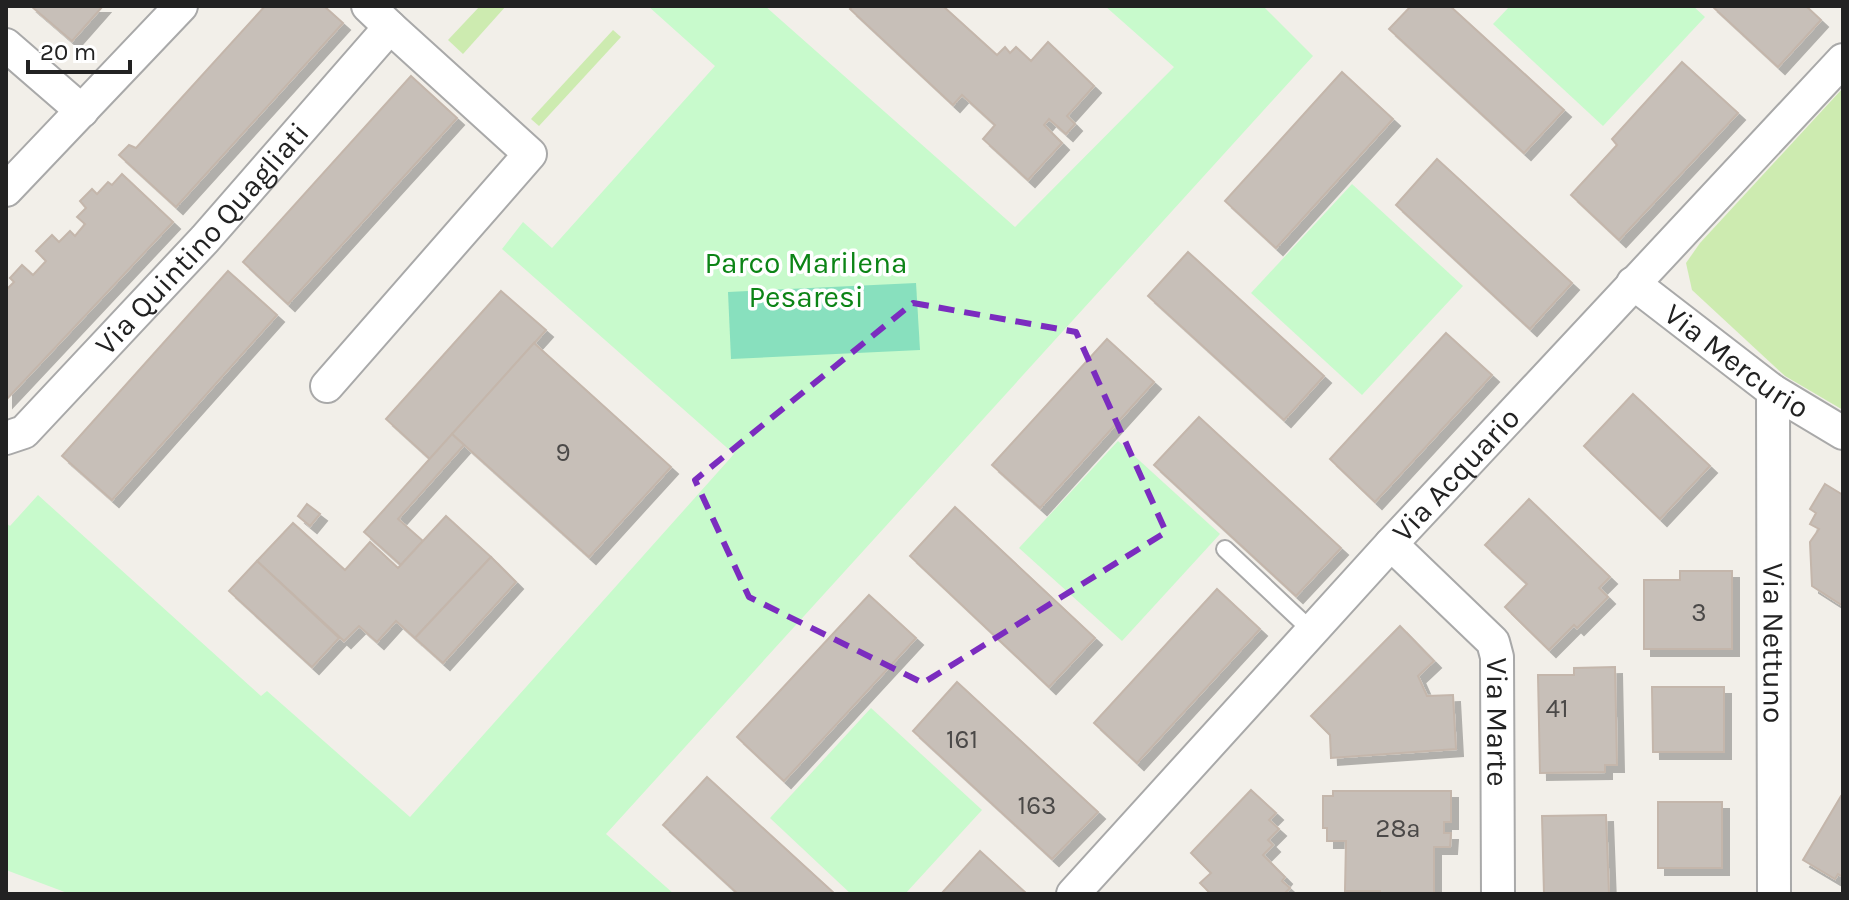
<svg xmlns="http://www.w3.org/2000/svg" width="1849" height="900" font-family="Karla,sans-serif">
	<defs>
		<filter id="shadow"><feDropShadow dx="7" dy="7" stdDeviation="0" flood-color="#0004"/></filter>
	</defs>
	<rect width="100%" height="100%" fill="#f2efe9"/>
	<g fill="#cdebb0">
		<polygon points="480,6 506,6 463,54 448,40"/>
		<polygon points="613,30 621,37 539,126 531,119"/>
		<polygon points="1843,88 1843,410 1785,376 1692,290 1686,263 1700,243"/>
	</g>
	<g fill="#c8facc">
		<polygon points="648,6 765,6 1015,227 1174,67 1105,6 1263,6 1313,56 606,834 674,894 70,894 6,870 6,523 10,526 38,495 261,696 267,691 410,817 734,454 502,249 523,222 552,248 715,66"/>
		<polygon points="1510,6 1693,6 1705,17 1603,126 1493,24"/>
		<polygon points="1352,184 1463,286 1362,395 1251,293"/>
		<polygon points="1118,441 1220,534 1122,641 1019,548"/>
		<polygon points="871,708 982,810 905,894 851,894 770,818"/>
	</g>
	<polygon fill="#88e0be" points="916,283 920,350 731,359 728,292"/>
	<g fill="#c7bfb8" stroke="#c4b6ab" stroke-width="2" filter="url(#shadow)">
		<polygon points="31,6 103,6 72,41"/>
		<polygon points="265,6 324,6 343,23 176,207 119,155 129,145 136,148"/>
		<polygon points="853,6 943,6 997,55 1005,47 1010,53 1016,47 1031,61 1048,42 1094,86 1067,116 1075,124 1066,134 1049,119 1044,125 1062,143 1028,180 983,139 995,125 962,95 953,105 850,9"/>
		<polygon points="1411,6 1450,6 1564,110 1524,153 1389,29"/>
		<polygon points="1712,6 1806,6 1821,20 1778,67"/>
		<polygon points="1682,62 1738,113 1619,240 1571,195 1617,145 1612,139"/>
		<polygon points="1342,72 1393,119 1276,248 1225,201"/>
		<polygon points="411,76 457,118 288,304 243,262"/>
		<polygon points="1437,159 1572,283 1530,329 1396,205"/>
		<polygon points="122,174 173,222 6,400 6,290 14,282 10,278 22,265 33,275 46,261 36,251 52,235 59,242 70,231 75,236 85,224 77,217 86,208 80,201 92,189 97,194 108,182 112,185"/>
		<polygon points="1188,252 1324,376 1284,420 1148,296"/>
		<polygon points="228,271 277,315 112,500 62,456"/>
		<polygon points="501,291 546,330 430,459 386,419"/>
		<polygon points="1446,333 1492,375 1375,502 1330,459"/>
		<polygon points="1107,339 1154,382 1040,508 992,465"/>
		<polygon points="534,343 671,467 589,557 452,434"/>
		<polygon points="1633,394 1710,466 1660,519 1584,446"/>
		<polygon points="1199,417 1341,548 1296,596 1154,465"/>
		<polygon points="452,434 464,445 398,519 423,541 401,565 364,532"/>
		<polygon points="1825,484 1843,495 1843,606 1812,586 1810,542 1819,529 1810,524 1816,513 1810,509"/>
		<polygon points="1529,499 1610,577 1599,588 1608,597 1577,628 1574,625 1549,650 1505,607 1527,584 1485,545"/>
		<polygon points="307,504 320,514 310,526 298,516"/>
		<polygon points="955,507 1095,638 1049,687 910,556"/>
		<polygon points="446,516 491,557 415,638 396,621 377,642 359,626 344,641 257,561 293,523 345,570 370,542 398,568"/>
		<polygon points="491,557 516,582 443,663 415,638"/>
		<polygon points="257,561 339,638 312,667 229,591"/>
		<polygon points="1680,571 1732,571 1732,649 1644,649 1644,580 1680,580"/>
		<polygon points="1217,589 1260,629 1137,763 1094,723"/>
		<polygon points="869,595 916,638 784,781 737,737"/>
		<polygon points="1400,626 1434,661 1418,676 1427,696 1453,695 1456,749 1331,758 1330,735 1311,716"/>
		<polygon points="1615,667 1617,765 1605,765 1605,772 1540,773 1538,675 1574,675 1574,668"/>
		<polygon points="957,682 1098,812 1052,859 913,731"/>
		<polygon points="1652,687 1724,687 1724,752 1653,752"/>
		<polygon points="707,777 835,894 738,894 663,825"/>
		<polygon points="1251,790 1276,813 1269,820 1279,829 1268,840 1273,845 1263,855 1285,877 1282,881 1290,888 1284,894 1211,894 1200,883 1211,873 1191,853"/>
		<polygon points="1333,791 1451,791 1451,822 1444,822 1444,833 1451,833 1450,847 1434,847 1434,894 1380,894 1380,891 1345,891 1346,841 1327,841 1327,828 1323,828 1323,796 1333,796"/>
		<polygon points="1841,796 1843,797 1843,877 1838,874 1835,879 1803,860"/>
		<rect x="1658" y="802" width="64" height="66"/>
		<polygon points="1606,815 1609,894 1544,894 1542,816"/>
		<polygon points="980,851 1027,894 941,894"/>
	</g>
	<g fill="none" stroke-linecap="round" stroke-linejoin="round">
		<defs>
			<polyline id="lane" points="1225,549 1312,631"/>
			<g id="street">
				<polyline points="6,45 82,111"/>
				<polyline points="6,190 181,6"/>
				<path id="s1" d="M1633,283L1773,391L1843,433"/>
				<polyline points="327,386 530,154 390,27"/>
				<path id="s2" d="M1773,391L1774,894"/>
				<path id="s3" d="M6,438L24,432L205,239L390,27L368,6"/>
				<path id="s4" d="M1391,544L1493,642L1497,657L1498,894"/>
				<path id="s5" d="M1073,894L1391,544L1843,60"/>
			</g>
		</defs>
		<use href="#lane" stroke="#a9a9a9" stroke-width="20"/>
		<use href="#street" stroke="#a9a9a9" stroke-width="36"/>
		<use href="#lane" stroke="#fff" stroke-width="16"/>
		<use href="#street" stroke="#fff" stroke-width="32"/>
	</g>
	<path fill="none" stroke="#7b2cbf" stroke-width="6" stroke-dasharray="16 10" stroke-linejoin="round" d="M913,303L1076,332L1166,532L923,683L749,597L695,480Z"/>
	<g text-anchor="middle" stroke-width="7" stroke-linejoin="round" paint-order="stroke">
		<g font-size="26" fill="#4b4948">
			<text x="563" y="461">9</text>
			<text x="1699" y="621">3</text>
			<text x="1557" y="717">41</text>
			<text x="962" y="748">161</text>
			<text x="1037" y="814">163</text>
			<text x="1398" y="837">28a</text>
		</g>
		<g font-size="30" fill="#222" stroke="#fff">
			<text dy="10" stroke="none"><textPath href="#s3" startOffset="282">Via Quintino Quagliati</textPath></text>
			<text dy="10" stroke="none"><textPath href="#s1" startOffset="130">Via Mercurio</textPath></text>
			<text dy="10" stroke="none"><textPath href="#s5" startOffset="568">Via Acquario</textPath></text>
			<text dy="10" stroke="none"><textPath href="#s2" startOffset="252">Via Nettuno</textPath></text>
			<text dy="10" stroke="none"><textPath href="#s4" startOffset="222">Via Marte</textPath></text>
		</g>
		<g font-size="30" fill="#0c8416" stroke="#fff">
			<text x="806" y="273">Parco Marilena<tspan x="806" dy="34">Pesaresi</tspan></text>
		</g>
	</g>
	<rect width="1849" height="900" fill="none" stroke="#222222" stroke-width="16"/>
	<path d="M28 60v12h102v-12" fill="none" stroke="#222222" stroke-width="4"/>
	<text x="40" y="60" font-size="24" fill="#222222" stroke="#ffffff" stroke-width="6" paint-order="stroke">20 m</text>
</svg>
